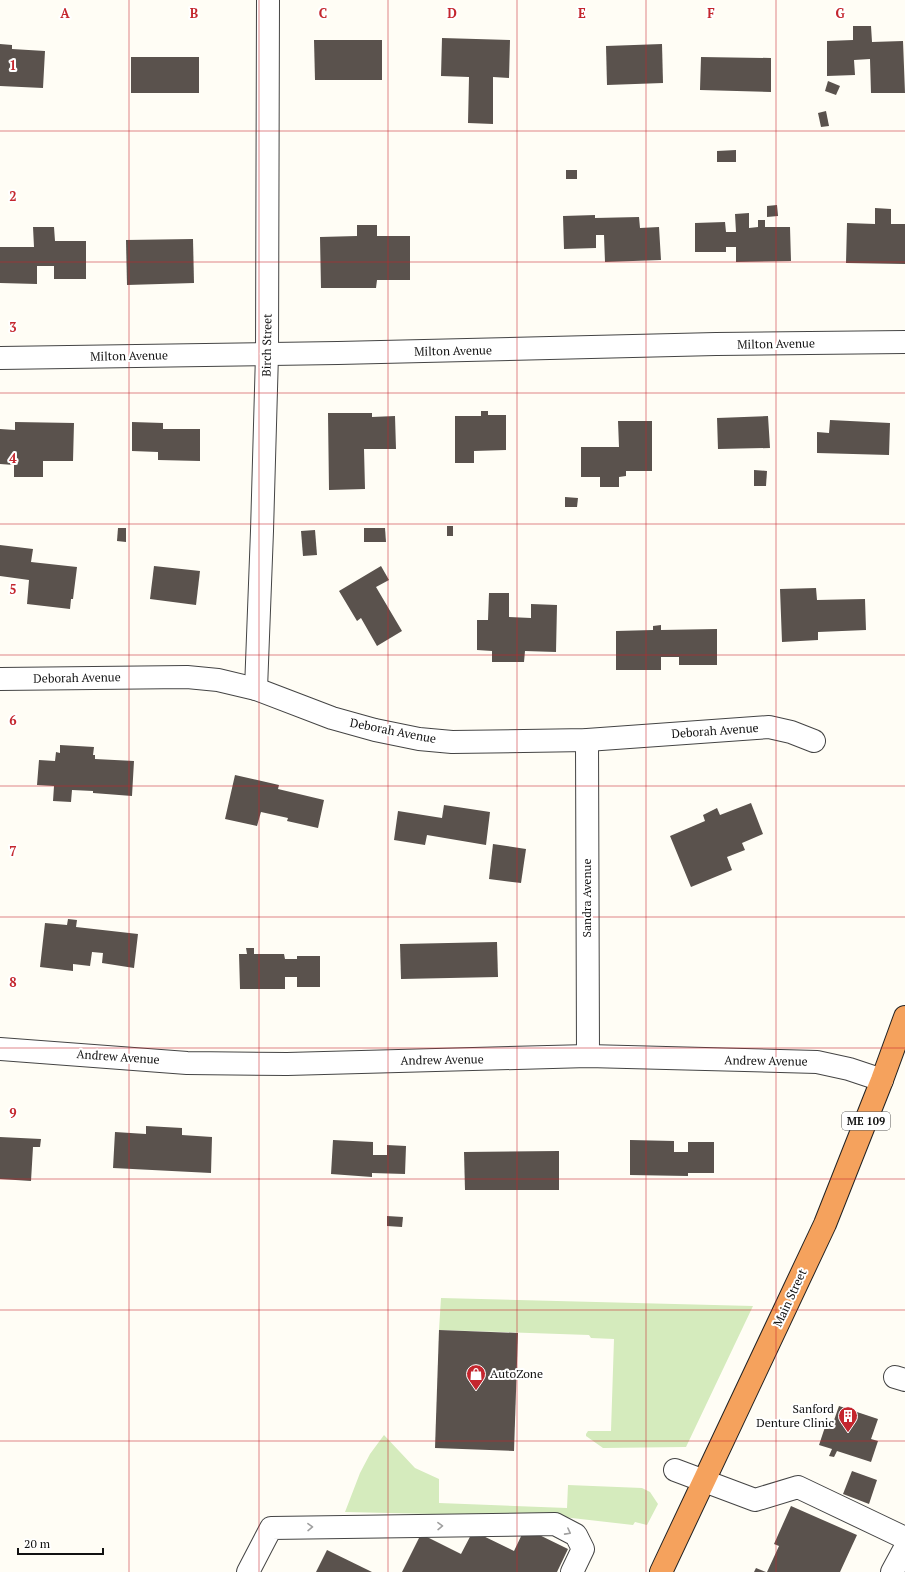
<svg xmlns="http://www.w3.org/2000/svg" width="905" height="1572" font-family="'PT Serif',serif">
	<rect width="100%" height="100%" fill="#fffdf5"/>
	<g fill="#d5ebbd">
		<polygon points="441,1298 753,1306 686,1447 603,1448 586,1436 586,1434 588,1431 611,1431 614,1339 591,1338 589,1335 439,1330"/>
		<polygon points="384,1435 415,1468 439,1479 439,1503 567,1508 568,1485 642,1488 650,1492 658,1504 647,1525 635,1522 633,1525 563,1517 345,1512 360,1473 370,1454"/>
	</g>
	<g fill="#5a524d">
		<polygon points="853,26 871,26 872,42 903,41 905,93 871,93 870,59 854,60 855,75 827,76 827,41 853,40"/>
		<polygon points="442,38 510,40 509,78 493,77 493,124 468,123 469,77 441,76"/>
		<polygon points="314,40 382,40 382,80 315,80"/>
		<polygon points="0,44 12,45 12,49 45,51 43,88 0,86"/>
		<polygon points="662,44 663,83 607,85 606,46"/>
		<rect x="131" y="57" width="68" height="36"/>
		<polygon points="701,57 771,58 771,92 700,90"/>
		<polygon points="828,81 840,86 836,95 825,91"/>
		<polygon points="826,111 829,126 821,127 818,113"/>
		<polygon points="736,150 736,162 717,162 717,151"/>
		<rect x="566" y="170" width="11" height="9"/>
		<polygon points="777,205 778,216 767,217 767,206"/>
		<polygon points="875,208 891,209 891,224 905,224 905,264 846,263 847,223 875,224"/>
		<polygon points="749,213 749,228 758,227 758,220 765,220 765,227 790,227 791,261 736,262 736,247 726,247 726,252 695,252 695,223 725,222 726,232 736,232 735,214"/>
		<polygon points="595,215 595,218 639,217 640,228 659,227 661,260 605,262 604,235 596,235 596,248 564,249 563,216"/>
		<polygon points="357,225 377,225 377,236 410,236 410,280 377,280 376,288 321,288 320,237 357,236"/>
		<polygon points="33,227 54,227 55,241 86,241 86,279 54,279 54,266 37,266 37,284 0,283 0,247 34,247"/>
		<polygon points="193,239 194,283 127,285 126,240"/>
		<polygon points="481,411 488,411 488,415 506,415 506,450 474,451 474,463 455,463 455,416 481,416"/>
		<polygon points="328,413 372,413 372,417 395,416 396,449 364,449 365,489 329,490"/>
		<polygon points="768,416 770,448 718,449 717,418"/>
		<polygon points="830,420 890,423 889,455 817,453 817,432 829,433"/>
		<polygon points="618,421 652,421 652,471 626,471 626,476 619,477 619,487 600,487 600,477 581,477 581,447 619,447"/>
		<polygon points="15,422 74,423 73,461 43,461 43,477 14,477 14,465 0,464 0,429 15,430"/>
		<polygon points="132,422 163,423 163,429 200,429 200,461 158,460 158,452 132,451"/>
		<polygon points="754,470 767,471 766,486 754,486"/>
		<polygon points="565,497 578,498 577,507 565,507"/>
		<rect x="447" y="526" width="6" height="10"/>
		<polygon points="118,528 126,528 126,542 117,541"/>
		<polygon points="364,528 385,528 386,542 364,542"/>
		<polygon points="315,530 317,555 303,556 301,531"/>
		<polygon points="0,545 33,549 31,562 77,567 73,599 71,599 70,609 27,604 29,580 0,576"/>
		<polygon points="154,566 200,571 196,605 150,599"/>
		<polygon points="381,566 389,580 376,587 402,631 377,646 361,618 357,621 339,591"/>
		<polygon points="816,588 817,600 865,599 866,630 818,632 818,640 782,642 780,589"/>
		<polygon points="489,593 509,593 509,617 531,618 531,604 557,605 556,652 525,651 524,662 492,662 492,651 477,650 477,620 488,620"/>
		<polygon points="661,625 661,630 717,629 717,665 679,665 679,657 661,657 661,670 616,670 616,631 653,630 653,626"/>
		<polygon points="60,745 94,747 93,755 95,755 95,759 134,761 132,796 93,793 93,791 72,790 71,802 53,801 54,786 37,785 39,760 55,761 56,752 60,753"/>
		<polygon points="235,775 279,785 278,789 324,800 318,828 287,821 288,818 261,812 257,826 225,819"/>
		<polygon points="751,803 763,834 742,843 745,850 727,857 732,870 691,887 670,836 705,821 703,815 717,808 720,815"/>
		<polygon points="444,805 490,812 486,845 427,835 425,845 394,840 398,811 442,818"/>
		<polygon points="493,844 526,849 521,883 489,879"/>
		<polygon points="68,919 77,920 76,927 138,934 134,968 102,963 103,953 92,952 90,966 73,964 73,971 40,967 45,923 67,925"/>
		<polygon points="497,942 498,977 401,979 400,944"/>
		<polygon points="246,948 254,948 254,954 284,954 285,959 297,959 297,956 320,956 320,987 297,987 297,977 285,977 285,989 240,989 239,954 247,954"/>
		<polygon points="146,1126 182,1128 182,1135 212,1137 211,1173 113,1168 115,1132 146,1134"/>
		<polygon points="0,1137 41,1139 40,1147 33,1147 31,1181 0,1179"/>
		<polygon points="333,1140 373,1142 373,1155 387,1155 387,1145 406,1146 405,1174 372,1173 372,1177 331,1174"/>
		<polygon points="630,1140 674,1141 674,1152 688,1152 688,1142 714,1142 714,1173 688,1173 688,1176 630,1175"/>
		<polygon points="559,1151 559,1190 465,1190 464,1152"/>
		<polygon points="387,1216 403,1217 402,1227 387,1226"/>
		<polygon points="439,1330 518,1333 514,1451 435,1448"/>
		<polygon points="839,1406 878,1419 871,1439 878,1441 871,1462 837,1451 834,1457 829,1456 832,1449 819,1445 826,1424 832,1426"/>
		<polygon points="852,1471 877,1480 869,1504 843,1494"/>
		<polygon points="791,1506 857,1535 840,1572 767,1572 779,1546 774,1544"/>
		<polygon points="525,1528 568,1549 557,1572 402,1572 421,1534 461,1554 473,1531 514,1551"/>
		<polygon points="327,1550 372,1572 316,1572"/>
		<polygon points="756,1568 766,1572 754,1572"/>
	</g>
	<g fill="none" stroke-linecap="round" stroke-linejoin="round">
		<defs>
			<g id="minor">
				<polyline points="0,358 338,353 716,344 905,342"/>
				<polyline points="0,679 187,677 218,680 256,689 332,718 375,730 419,739 452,742 587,740 769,727 791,732 814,741"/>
				<polyline points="256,689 262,531 267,354 268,0"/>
				<polyline points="587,740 588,1056"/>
				<polyline points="0,1049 187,1063 287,1064 588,1056 817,1062 849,1069 882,1080"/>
				<polyline points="895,1377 905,1380"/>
				<polyline points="675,1470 755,1500 798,1487 905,1538"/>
				<polyline points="248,1572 271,1528 555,1524 576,1535 583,1549 572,1572"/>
				<polyline points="892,1572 905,1548"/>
			</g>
			<polyline id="highway" points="661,1572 825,1224 882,1080 905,1017"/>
		</defs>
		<use href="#minor" stroke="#444" stroke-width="24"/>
		<use href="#highway" stroke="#222" stroke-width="24"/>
		<use href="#minor" stroke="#fff" stroke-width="22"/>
		<use href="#highway" stroke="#f5a25d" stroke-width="22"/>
	</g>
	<defs><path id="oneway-chevron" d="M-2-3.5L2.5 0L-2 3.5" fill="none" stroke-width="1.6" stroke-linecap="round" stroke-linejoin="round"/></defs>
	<g stroke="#a0a0a0">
		<use href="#oneway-chevron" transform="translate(440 1526) rotate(-1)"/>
		<use href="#oneway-chevron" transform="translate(310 1527) rotate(-1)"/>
		<use href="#oneway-chevron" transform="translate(568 1532) rotate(28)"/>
	</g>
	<path fill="none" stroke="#c4262e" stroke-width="1" stroke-opacity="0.55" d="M129,0V1572M259,0V1572M388,0V1572M517,0V1572M646,0V1572M776,0V1572M0,131H905M0,262H905M0,393H905M0,524H905M0,655H905M0,786H905M0,917H905M0,1048H905M0,1179H905M0,1310H905M0,1441H905"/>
	<defs>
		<symbol id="shop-pin" viewBox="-11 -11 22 30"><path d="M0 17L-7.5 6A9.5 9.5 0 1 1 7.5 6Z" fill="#c4262e" stroke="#fff"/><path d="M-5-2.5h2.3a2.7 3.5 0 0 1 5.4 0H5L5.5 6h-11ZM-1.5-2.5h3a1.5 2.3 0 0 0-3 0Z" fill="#fff"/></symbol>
		<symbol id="building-pin" viewBox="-11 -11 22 30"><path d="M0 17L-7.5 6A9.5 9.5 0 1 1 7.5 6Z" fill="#c4262e" stroke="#fff"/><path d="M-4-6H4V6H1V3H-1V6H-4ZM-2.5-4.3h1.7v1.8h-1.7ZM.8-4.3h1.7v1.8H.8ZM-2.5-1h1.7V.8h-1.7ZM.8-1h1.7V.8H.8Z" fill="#fff"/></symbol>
	</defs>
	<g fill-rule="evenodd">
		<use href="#shop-pin" x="465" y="1363" width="22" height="30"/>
		<use href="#building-pin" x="837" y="1405" width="22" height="30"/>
	</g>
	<g text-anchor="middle" stroke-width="4" stroke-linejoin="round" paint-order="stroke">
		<rect fill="#fff" stroke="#585858" stroke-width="1" x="842" y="1112" width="48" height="18" rx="3"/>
		<g font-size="11" font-weight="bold" fill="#111">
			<text x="866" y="1125">ME 109</text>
		</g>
		<g font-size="12" fill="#111" stroke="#fff">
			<text transform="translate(776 344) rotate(-1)" y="4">Milton Avenue</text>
			<text transform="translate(267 345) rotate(-89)" y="4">Birch Street</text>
			<text transform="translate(453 351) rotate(-1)" y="4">Milton Avenue</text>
			<text transform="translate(129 356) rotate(-1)" y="4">Milton Avenue</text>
			<text transform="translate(77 678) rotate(-1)" y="4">Deborah Avenue</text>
			<text transform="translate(393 731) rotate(11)" y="4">Deborah Avenue</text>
			<text transform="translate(715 731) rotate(-4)" y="4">Deborah Avenue</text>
			<text transform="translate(587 898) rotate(-90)" y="4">Sandra Avenue</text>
			<text transform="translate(118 1057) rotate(4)" y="4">Andrew Avenue</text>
			<text transform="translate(442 1060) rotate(-1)" y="4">Andrew Avenue</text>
			<text transform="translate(766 1061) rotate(1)" y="4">Andrew Avenue</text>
			<text transform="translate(790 1298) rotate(-65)" y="4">Main Street</text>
		</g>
		<g font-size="12" fill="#111" stroke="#fff" text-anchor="start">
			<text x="490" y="1378">AutoZone</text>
			<text x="834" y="1413" text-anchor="end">Sanford<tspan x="834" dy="14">Denture Clinic</tspan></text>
		</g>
	</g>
	<g font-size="13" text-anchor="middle" font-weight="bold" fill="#c4262e" stroke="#fff" stroke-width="4" stroke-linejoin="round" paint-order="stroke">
		<text x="65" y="18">A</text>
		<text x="194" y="18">B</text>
		<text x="323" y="18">C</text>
		<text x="452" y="18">D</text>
		<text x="582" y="18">E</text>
		<text x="711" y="18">F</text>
		<text x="840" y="18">G</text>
		<text x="13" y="70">1</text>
		<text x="13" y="201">2</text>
		<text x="13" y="332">3</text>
		<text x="13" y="463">4</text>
		<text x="13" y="594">5</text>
		<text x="13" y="725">6</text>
		<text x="13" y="856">7</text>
		<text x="13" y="987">8</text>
		<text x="13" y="1118">9</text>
	</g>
	<path d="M18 1548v6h85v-6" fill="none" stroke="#111111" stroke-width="2"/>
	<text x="24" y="1548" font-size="12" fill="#111111" stroke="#ffffff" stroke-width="3" paint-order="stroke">20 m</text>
</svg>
